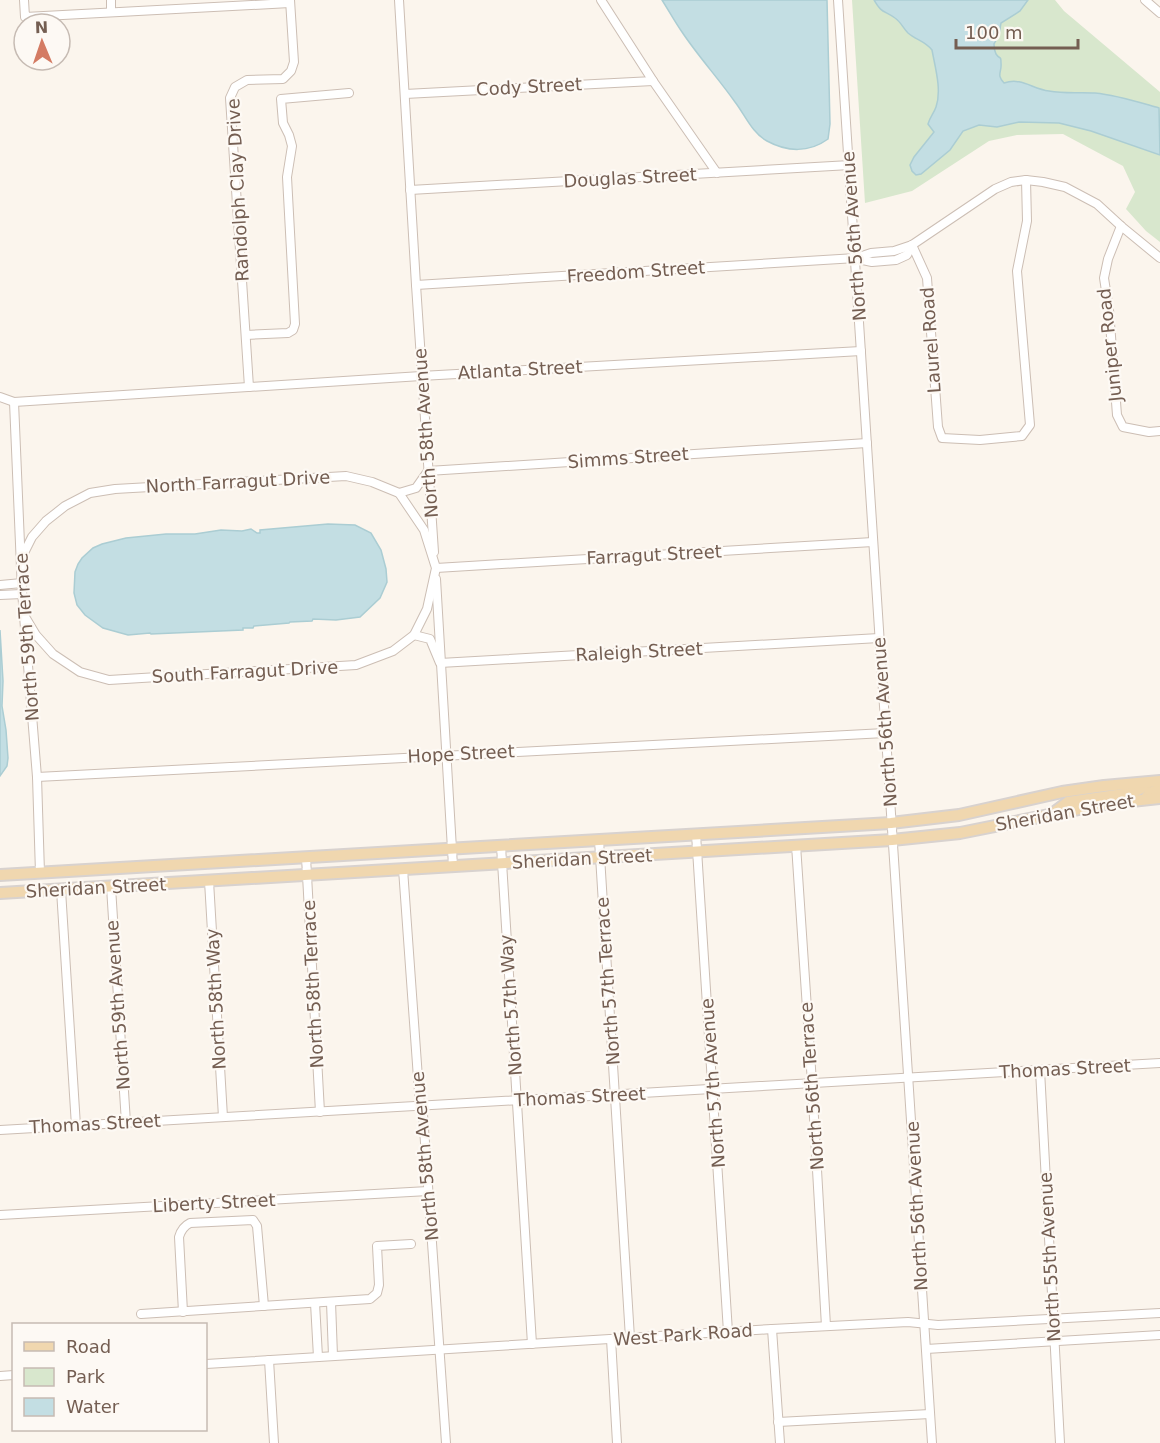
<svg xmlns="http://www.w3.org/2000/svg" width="1160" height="1443" font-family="'DejaVu Sans',sans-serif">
	<rect width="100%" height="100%" fill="#fbf5ed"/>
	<polygon fill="#d8e7cd" points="852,0 1055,0 1064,11 1160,92 1160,242 1146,231 1126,209 1135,192 1123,166 1063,134 1017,135 989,141 912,191 865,203"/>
	<g fill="#c3dee3" stroke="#abcdd3" stroke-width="1.5">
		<path d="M662,0H827L830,124L828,139C809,153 787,152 767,141C752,133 745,115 735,102C718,78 698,56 682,32C675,22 669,11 662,0Z"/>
		<path d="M874,0H1028L1020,11L1001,23L999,35L994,44C994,46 995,52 996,54C1000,60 1001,55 1001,63C1002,73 996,74 1004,83C1022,77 1032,89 1049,91C1065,94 1080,92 1095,93C1117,95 1138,102 1159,108L1160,155L1091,131L1059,123L1019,122L997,127L979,125L963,131L950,150L921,174L916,175L912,171L910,165L914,157L934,132L928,124C930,117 934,113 936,107C942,90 935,67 932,50C925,41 916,40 908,33C903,28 901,22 895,18C884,10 882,14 874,0Z"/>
		<polygon points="328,524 355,525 371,533 381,550 386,569 387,582 380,598 360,617 336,620 313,619 312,621 290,622 289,623 254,626 253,628 243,628 243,630 151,634 150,633 128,635 103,628 85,615 77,605 74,593 75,572 78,564 82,558 93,548 102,544 126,538 166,534 195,534 221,530 242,531 251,529 257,533 260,533 260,530"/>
		<polygon points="0,630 3,681 2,706 6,730 8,758 7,766 0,776"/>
	</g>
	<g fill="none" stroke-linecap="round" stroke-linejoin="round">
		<defs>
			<g id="minor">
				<polyline points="24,0 25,17 290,3"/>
				<polyline points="111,0 111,12"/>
				<polyline points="399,0 416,285 434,552"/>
				<polyline points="601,0 653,81 717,173"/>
				<polyline points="838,0 932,1443"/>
				<polyline points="1145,0 1160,13"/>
				<polyline points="405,94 653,81"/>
				<polyline points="410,190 850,165"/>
				<polyline points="1121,226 1108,259 1104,278 1109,310 1117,415 1123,427 1149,432 1160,431"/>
				<polyline points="912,245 927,278 938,427 942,438 980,440 1022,436 1030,425 1017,271 1027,221 1026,180"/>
				<polyline points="858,259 872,262 896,260 907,255 912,245"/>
				<polyline points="416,285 856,258 871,253 894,251 912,245 995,189 1011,182 1026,180 1043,182 1065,187 1097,204 1121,226 1160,258"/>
				<polyline points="246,335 288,333 293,330 295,324 287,177 292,146 289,135 283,123 281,99 349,93"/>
				<polyline points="249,387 230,98 235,87 247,80 283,79 291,71 294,62 290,0"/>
				<polyline points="0,397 14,402 421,376 861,351"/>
				<polyline points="14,402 22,591 37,777 40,873"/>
				<polyline points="399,493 416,488 428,471 867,443"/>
				<polyline points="21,559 32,537 46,521 65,506 90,493 115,489 346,476 372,482 399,493 424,530 436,568 427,609 414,635 393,651 356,665 109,680 80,672 53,654 36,635 24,615"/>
				<polyline points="436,568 873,542"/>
				<polyline points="436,579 453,866"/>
				<polyline points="0,585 22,583"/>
				<polyline points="0,595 22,594"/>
				<polyline points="414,635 430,639 440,663 879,638"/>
				<polyline points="37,777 885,733"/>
				<polyline points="696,834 728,1332"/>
				<polyline points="599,840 630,1338"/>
				<polyline points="796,845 812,1083 826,1326"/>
				<polyline points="501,846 532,1344"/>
				<polyline points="306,857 320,1112"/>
				<polyline points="403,869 420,1106 423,1114 446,1443"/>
				<polyline points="209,881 223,1117"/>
				<polyline points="111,887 126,1123"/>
				<polyline points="61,890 76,1126"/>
				<polyline points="1040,1070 1060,1443"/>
				<polyline points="0,1130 1160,1063"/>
				<polyline points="0,1215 428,1191"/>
				<polyline points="331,1302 333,1356"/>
				<polyline points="315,1303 318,1357"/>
				<path d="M183,1312L179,1237C181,1230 184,1226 190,1223L253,1220L257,1226L264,1306"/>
				<polyline points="141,1314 370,1299 377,1293 379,1285 377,1246 411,1244"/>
				<polyline points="772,1329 780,1443"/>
				<polyline points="611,1339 617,1443"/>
				<polyline points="926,1349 1160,1335"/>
				<polyline points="269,1360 274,1443"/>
				<polyline points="206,1364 772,1329 908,1322 938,1325 1160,1313"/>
				<polyline points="0,1376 14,1375"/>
				<polyline points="778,1422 930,1414"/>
			</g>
			<g id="major">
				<polyline points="1145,799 1150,793 1160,789"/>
				<polyline points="1056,811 1068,802 1131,793 1140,789 1148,783"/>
				<polyline points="0,875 891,823 959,815 1062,792 1104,786 1160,781"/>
				<polyline points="0,893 892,840 960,833 1104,804 1160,798"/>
			</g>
		</defs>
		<use href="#minor" stroke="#ccbeb4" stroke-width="10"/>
		<use href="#major" stroke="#d8d2cf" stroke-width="14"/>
		<use href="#minor" stroke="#fff" stroke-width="8"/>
		<use href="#major" stroke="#f0d7af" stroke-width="10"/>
	</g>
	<g text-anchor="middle" stroke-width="4.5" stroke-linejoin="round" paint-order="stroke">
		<g font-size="18" fill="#745e52" stroke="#fdf9f4">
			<text transform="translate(529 87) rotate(-3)" y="6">Cody Street</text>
			<text transform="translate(630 178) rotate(-3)" y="6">Douglas Street</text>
			<text transform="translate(238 190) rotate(-93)" y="6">Randolph Clay Drive</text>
			<text transform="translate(854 236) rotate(-94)" y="6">North 56th Avenue</text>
			<text transform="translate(636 272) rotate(-4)" y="6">Freedom Street</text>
			<text transform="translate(931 340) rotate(-94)" y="6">Laurel Road</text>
			<text transform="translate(1110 345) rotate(-96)" y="6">Juniper Road</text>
			<text transform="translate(520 370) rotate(-3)" y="6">Atlanta Street</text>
			<text transform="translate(426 433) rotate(-94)" y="6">North 58th Avenue</text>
			<text transform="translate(628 458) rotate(-4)" y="6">Simms Street</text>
			<text transform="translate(238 482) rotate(-3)" y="6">North Farragut Drive</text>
			<text transform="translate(654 555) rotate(-3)" y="6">Farragut Street</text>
			<text transform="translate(27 637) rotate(-94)" y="6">North 59th Terrace</text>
			<text transform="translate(639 652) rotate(-3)" y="6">Raleigh Street</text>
			<text transform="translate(245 672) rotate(-3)" y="6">South Farragut Drive</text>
			<text transform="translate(885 722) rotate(-94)" y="6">North 56th Avenue</text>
			<text transform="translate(461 754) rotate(-3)" y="6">Hope Street</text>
			<text transform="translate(1065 813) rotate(-10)" y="6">Sheridan Street</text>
			<text transform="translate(582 859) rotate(-3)" y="6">Sheridan Street</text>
			<text transform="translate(96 888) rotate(-3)" y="6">Sheridan Street</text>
			<text transform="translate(608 981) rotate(-94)" y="6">North 57th Terrace</text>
			<text transform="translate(313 984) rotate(-93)" y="6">North 58th Terrace</text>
			<text transform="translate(216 999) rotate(-93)" y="6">North 58th Way</text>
			<text transform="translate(118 1005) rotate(-94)" y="6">North 59th Avenue</text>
			<text transform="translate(511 1005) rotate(-94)" y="6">North 57th Way</text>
			<text transform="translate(1065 1069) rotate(-3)" y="6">Thomas Street</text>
			<text transform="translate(713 1083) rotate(-94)" y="6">North 57th Avenue</text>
			<text transform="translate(812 1086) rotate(-94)" y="6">North 56th Terrace</text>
			<text transform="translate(580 1097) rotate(-3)" y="6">Thomas Street</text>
			<text transform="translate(95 1124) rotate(-3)" y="6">Thomas Street</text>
			<text transform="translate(425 1156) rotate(-95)" y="6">North 58th Avenue</text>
			<text transform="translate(214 1203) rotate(-3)" y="6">Liberty Street</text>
			<text transform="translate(917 1206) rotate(-93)" y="6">North 56th Avenue</text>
			<text transform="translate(1050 1257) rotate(-93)" y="6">North 55th Avenue</text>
			<text transform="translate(683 1335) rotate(-4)" y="6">West Park Road</text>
		</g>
	</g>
	<rect x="12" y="1323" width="195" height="108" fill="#fdf9f4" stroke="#c6bbb3" stroke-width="1.5"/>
	<rect x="24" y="1342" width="30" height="9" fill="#f0d7af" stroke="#c6bbb3" stroke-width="1.5"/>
	<text x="66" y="1353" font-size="18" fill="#745e52">Road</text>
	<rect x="24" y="1368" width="30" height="18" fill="#d8e7cd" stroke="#c6bbb3" stroke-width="1.5"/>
	<text x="66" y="1383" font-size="18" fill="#745e52">Park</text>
	<rect x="24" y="1398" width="30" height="18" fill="#c3dee3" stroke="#c6bbb3" stroke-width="1.5"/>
	<text x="66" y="1413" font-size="18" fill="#745e52">Water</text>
	<g transform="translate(42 42) rotate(358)"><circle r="28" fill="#fdf9f4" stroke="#c6bbb3" stroke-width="1.5"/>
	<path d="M0-4.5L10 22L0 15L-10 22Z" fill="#d47b63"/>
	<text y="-9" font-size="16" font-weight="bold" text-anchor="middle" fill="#745e52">N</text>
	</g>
	<path d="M956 39v9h122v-9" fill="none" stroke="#745e52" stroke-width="3"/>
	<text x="965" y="39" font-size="18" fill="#745e52" stroke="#fdf9f4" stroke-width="4.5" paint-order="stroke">100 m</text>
</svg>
